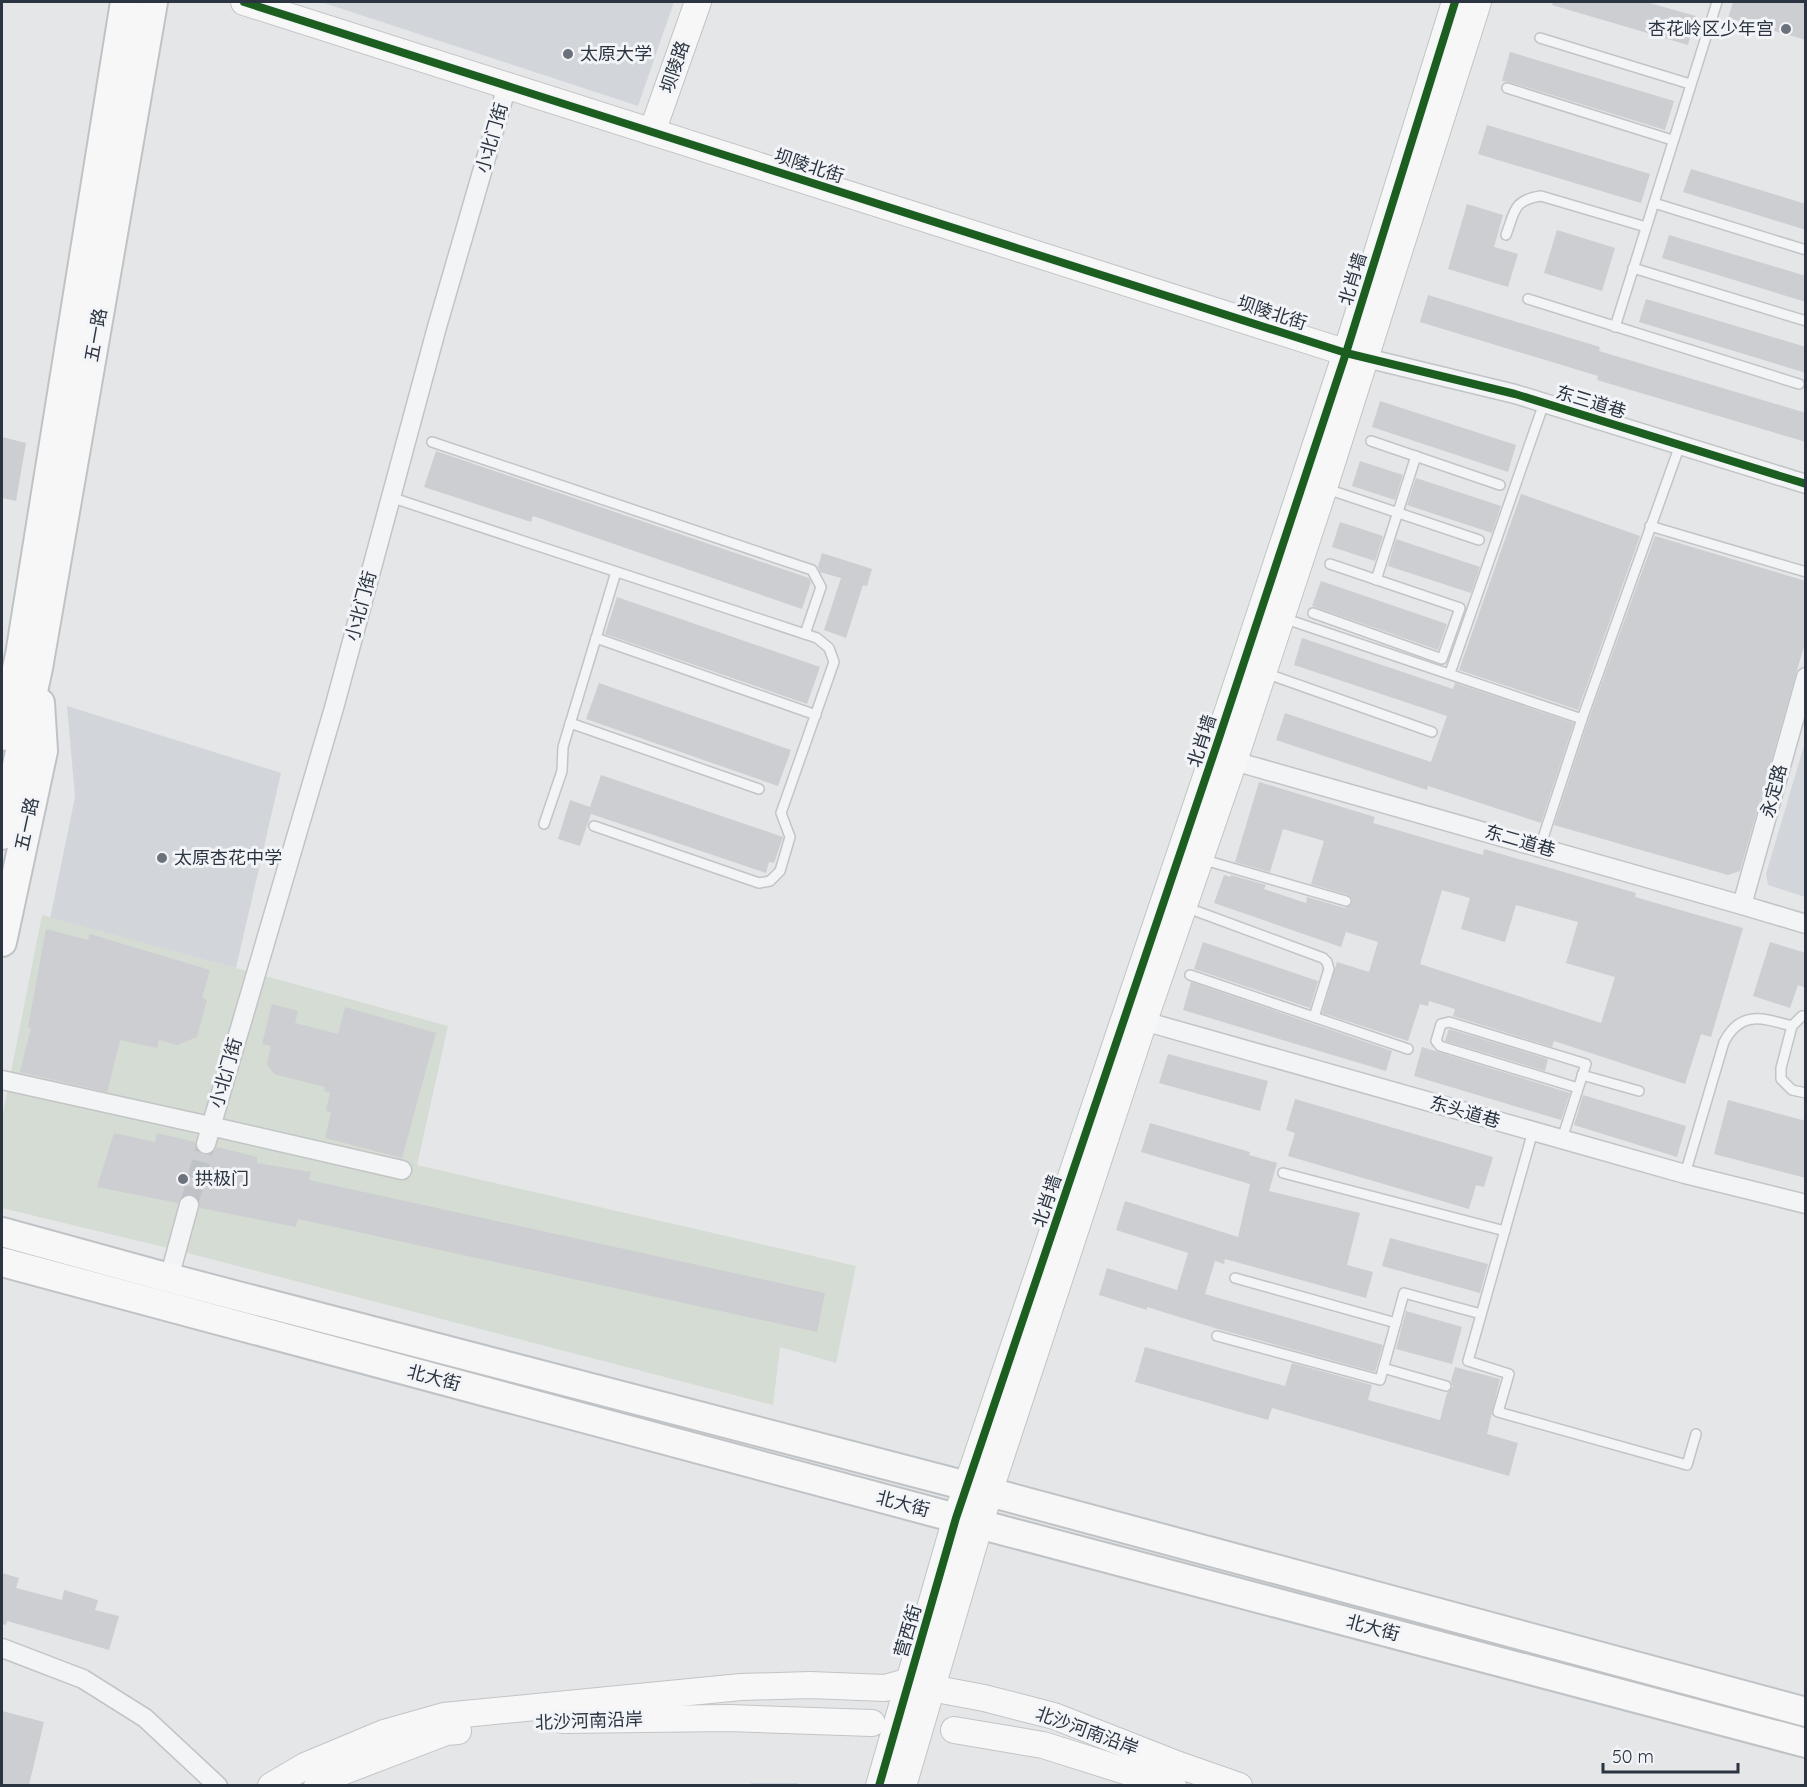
<svg xmlns="http://www.w3.org/2000/svg" width="1807" height="1787" font-family="Quicksand,'Noto Sans SC',sans-serif">
	<rect width="100%" height="100%" fill="#e4e6e8"/>
	<g fill="#d2d6db">
		<polygon points="321,2 674,2 638,106"/>
		<polygon points="67,706 281,773 236,968 50,919 75,797"/>
		<polygon points="1805,742 1805,897 1768,885 1766,874"/>
	</g>
	<polygon fill="#d5dcd4" points="42,915 448,1026 417,1165 856,1266 836,1363 780,1347 773,1405 176,1250 2,1208 2,1118"/>
	<g fill="none" stroke-linecap="round" stroke-linejoin="round">
		<polyline stroke="#b4c4d2" stroke-width="5" points="752,1786 797,1786"/>
	</g>
	<g fill="#ccced1" fill-rule="evenodd">
		<polygon points="1553,2 1646,2 1696,16 1688,45 1552,5"/>
		<polygon points="1733,2 1806,2 1806,40 1728,18"/>
		<polygon points="1510,52 1674,101 1665,130 1509,82 1502,81"/>
		<polygon points="1487,125 1650,174 1641,203 1478,154"/>
		<polygon points="1691,169 1806,204 1806,230 1683,192"/>
		<polygon points="1467,204 1503,215 1494,247 1518,254 1508,287 1448,269"/>
		<polygon points="1557,230 1615,248 1602,291 1544,273"/>
		<polygon points="1669,235 1806,276 1806,302 1662,258"/>
		<polygon points="1428,295 1600,347 1599,351 1806,413 1806,442 1597,380 1598,376 1420,322"/>
		<polygon points="1646,299 1806,347 1806,373 1639,322"/>
		<polygon points="1380,401 1516,445 1508,472 1372,427"/>
		<polygon points="2,437 26,443 16,501 2,498"/>
		<polygon points="436,451 809,578 811,582 802,609 533,516 531,522 424,487"/>
		<polygon points="1360,461 1403,475 1395,500 1352,486"/>
		<polygon points="1416,478 1501,506 1492,533 1407,505"/>
		<polygon points="1521,494 1640,536 1578,710 1459,670"/>
		<polygon points="1340,522 1383,536 1375,561 1332,547"/>
		<polygon points="1655,536 1806,581 1806,639 1740,871 1728,875 1554,825 1588,721"/>
		<polygon points="1396,539 1480,567 1471,593 1388,566"/>
		<polygon points="822,553 872,569 867,586 863,585 846,638 824,630 841,578 820,572 818,567"/>
		<polygon points="1321,581 1447,624 1438,650 1312,606"/>
		<polygon points="617,597 820,667 807,704 605,634"/>
		<polygon points="1302,638 1453,689 1455,683 1574,723 1541,823 1428,786 1427,790 1276,740 1285,713 1431,762 1447,716 1294,665"/>
		<polygon points="599,683 791,750 778,786 586,719"/>
		<polygon points="601,775 783,837 774,863 769,862 766,873 591,814 580,846 558,839 570,800 590,807"/>
		<path d="M1259,782L1375,817L1373,823L1483,855L1484,849L1636,893L1635,897L1743,928L1711,1037L1701,1034L1685,1084L1554,1041L1552,1047L1453,1016L1455,1009L1429,1001L1428,1006L1420,1004L1408,1041L1322,1013L1337,962L1369,972L1378,942L1346,932L1341,947L1214,903L1224,875L1230,877L1231,875L1266,885L1264,889L1306,903L1307,897L1345,908L1352,903V899L1348,895L1311,884L1324,841L1283,829L1270,872L1235,862ZM1442,890L1470,898L1461,929L1505,942L1516,905L1578,922L1566,963L1615,977L1601,1023L1420,964Z"/>
		<polygon points="46,929 88,940 90,934 210,970 202,998 207,1000 197,1037 177,1045 159,1040 157,1048 120,1040 107,1092 20,1072 31,1028 28,1027"/>
		<polygon points="1203,942 1318,981 1310,1008 1194,969"/>
		<polygon points="1770,942 1806,953 1806,988 1798,985 1790,1008 1753,996"/>
		<polygon points="1191,982 1392,1051 1386,1071 1183,1010"/>
		<polygon points="272,1004 298,1011 295,1023 338,1034 345,1007 436,1033 402,1158 325,1138 331,1112 326,1111 330,1092 324,1091 325,1087 274,1074 267,1064 271,1046 262,1044"/>
		<polygon points="1449,1029 1548,1059 1545,1071 1445,1041"/>
		<polygon points="1422,1047 1570,1093 1561,1120 1414,1076"/>
		<polygon points="1168,1054 1268,1081 1260,1111 1159,1083"/>
		<polygon points="1583,1095 1686,1126 1677,1157 1574,1125"/>
		<polygon points="1295,1099 1493,1157 1484,1187 1476,1185 1469,1209 1288,1156 1295,1133 1286,1130"/>
		<polygon points="1728,1100 1806,1121 1806,1178 1714,1154"/>
		<polygon points="1150,1123 1250,1152 1249,1155 1277,1163 1269,1191 1360,1213 1347,1265 1373,1272 1366,1298 1225,1259 1224,1264 1215,1261 1205,1294 1383,1345 1375,1372 1218,1329 1147,1307 1147,1310 1099,1295 1107,1268 1177,1290 1188,1253 1116,1230 1125,1201 1238,1237 1250,1184 1141,1152"/>
		<polygon points="114,1133 155,1142 157,1133 195,1142 198,1151 203,1155 213,1152 217,1147 257,1157 257,1163 311,1172 309,1180 825,1293 817,1332 298,1219 296,1227 200,1208 197,1198 191,1194 182,1197 178,1203 97,1187"/>
		<polygon points="1390,1238 1488,1264 1480,1293 1382,1266"/>
		<polygon points="1406,1311 1462,1327 1452,1364 1396,1349"/>
		<polygon points="1145,1347 1285,1386 1292,1363 1372,1385 1368,1400 1440,1420 1447,1393 1453,1387 1451,1381 1455,1367 1500,1379 1487,1434 1518,1443 1509,1476 1272,1408 1268,1420 1135,1382"/>
		<polygon points="2,1573 19,1578 16,1588 62,1600 64,1590 98,1600 95,1610 119,1616 109,1650 7,1621 6,1625 2,1624"/>
		<polygon points="2,1711 44,1722 29,1785 2,1785"/>
	</g>
	<g fill="none" stroke-linecap="round" stroke-linejoin="round">
		<polyline stroke="#bfc2c7" stroke-width="18" stroke-dasharray="18 9" stroke-linecap="butt" points="189,1205 206,1144"/>
		<defs>
			<g id="lane">
				<polyline points="1540,38 1690,84"/>
				<polyline points="1507,88 1672,140"/>
				<polyline points="1654,203 1806,250"/>
				<path d="M1506,235C1515,211 1513,200 1541,196L1646,227"/>
				<polyline points="1633,268 1806,321"/>
				<polyline points="1528,299 1799,384"/>
				<polyline points="1615,327 1717,2"/>
				<polyline points="1371,441 1500,485"/>
				<polyline points="432,442 812,570 821,587 805,634"/>
				<polyline points="1324,488 1479,540"/>
				<polyline points="390,497 817,638 829,648 834,662 781,813 790,837 780,871 770,881 759,883 594,826"/>
				<polyline points="1650,526 1806,572"/>
				<polyline points="1376,580 1416,456"/>
				<polyline points="1313,613 1442,659 1460,608 1330,564"/>
				<polyline points="1283,618 1582,719"/>
				<polyline points="596,638 816,715"/>
				<polyline points="1265,673 1432,732"/>
				<polyline points="1450,673 1544,403"/>
				<polyline points="570,723 759,789"/>
				<polyline points="544,824 562,771 563,747 616,572"/>
				<polyline points="1540,847 1582,719 1680,445"/>
				<polyline points="1201,859 1346,901"/>
				<polyline points="1185,907 1323,958 1327,962 1329,969 1314,1017"/>
				<polyline points="1190,975 1408,1049"/>
				<polyline points="1806,1016 1802,1016 1792,1026 1781,1068 1781,1079 1792,1090 1806,1093"/>
				<polyline points="1582,1075 1639,1091"/>
				<polyline points="1533,1131 1468,1361 1509,1374 1498,1412 1687,1465 1696,1434"/>
				<polyline points="1562,1139 1586,1064 1449,1022 1441,1024 1436,1041 1440,1046 1578,1088"/>
				<polyline points="1283,1173 1505,1231"/>
				<path d="M1685,1174L1724,1042C1741,1010 1762,1018 1792,1026"/>
				<polyline points="1235,1278 1396,1323"/>
				<polyline points="1217,1336 1380,1380 1404,1293 1481,1314"/>
				<polyline points="1383,1368 1446,1386"/>
			</g>
			<g id="street">
				<polyline points="1366,358 1515,394 1806,484"/>
				<polyline points="1234,761 1742,905 1806,924"/>
				<polyline points="1742,905 1806,677"/>
				<polyline points="1133,1018 1685,1174 1806,1204"/>
				<polyline points="2,1080 210,1126 402,1170"/>
				<polyline points="206,1144 334,708 437,327 507,86"/>
				<polyline points="169,1278 189,1205"/>
				<polyline points="2,1648 83,1679 145,1718 218,1786"/>
			</g>
			<g id="secondary">
				<polyline points="244,2 1363,358"/>
				<polyline points="652,132 698,2"/>
				<polyline points="931,1688 984,1698 1054,1716 1179,1765 1239,1786"/>
				<polyline points="563,1720 729,1718 872,1723"/>
				<polyline points="954,1730 1043,1745 1173,1786"/>
				<polyline points="271,1786 305,1766 384,1733 444,1716 741,1687 810,1685 885,1688 910,1681"/>
				<polyline points="317,1786 339,1773 446,1732 458,1731"/>
				<polyline points="879,1786 956,1518 1218,741 1346,353 1455,2"/>
				<polyline points="903,1786 989,1493 1144,1021 1237,752 1324,488 1478,2"/>
			</g>
			<g id="primary">
				<polyline points="2,736 20,655 125,2"/>
				<polyline points="2,835 38,668 153,2"/>
				<polyline points="2,942 43,751 40,703"/>
				<polyline points="2,1232 169,1278 967,1486 1806,1712"/>
				<polyline points="2,1262 956,1518 1806,1743"/>
			</g>
		</defs>
		<use href="#lane" stroke="#c2c4c6" stroke-width="12"/>
		<use href="#street" stroke="#c2c4c6" stroke-width="21"/>
		<use href="#secondary" stroke="#c2c4c6" stroke-width="28"/>
		<use href="#primary" stroke="#c0c3c6" stroke-width="32"/>
		<use href="#lane" stroke="#f3f4f5" stroke-width="9"/>
		<use href="#street" stroke="#f3f4f5" stroke-width="18"/>
		<use href="#secondary" stroke="#f7f7f7" stroke-width="26"/>
		<use href="#primary" stroke="#f7f7f7" stroke-width="28"/>
		<defs>
			<g id="cycleway">
				<polyline points="244,2 1346,353 1515,394 1806,484"/>
				<polyline points="879,1786 956,1518 1218,741 1346,353 1455,2"/>
			</g>
		</defs>
		<use href="#cycleway" stroke="#f2f4f7" stroke-width="11"/>
		<use href="#cycleway" stroke="#1b5e20" stroke-width="8"/>
	</g>
	<g fill="#6c727b" stroke="#f2f4f7" stroke-width="2">
		<circle cx="1786" cy="29" r="6"/>
		<circle cx="568" cy="54" r="6"/>
		<circle cx="162" cy="858" r="6"/>
		<circle cx="183" cy="1179" r="6"/>
	</g>
	<g text-anchor="middle" stroke-width="6" stroke-linejoin="round" paint-order="stroke">
		<g font-size="18" fill="#2b3441" stroke="#f2f4f7" text-anchor="start">
			<text x="1774" y="35" text-anchor="end">杏花岭区少年宫</text>
			<text x="580" y="60">太原大学</text>
			<text x="174" y="864">太原杏花中学</text>
			<text x="195" y="1185">拱极门</text>
		</g>
		<g font-size="18" fill="#2b3441" stroke="#f2f4f7">
			<text transform="translate(675 67) rotate(-71)" y="6">坝陵路</text>
			<text transform="translate(492 138) rotate(-74)" y="6">小北门街</text>
			<text transform="translate(809 166) rotate(18)" y="6">坝陵北街</text>
			<text transform="translate(1353 279) rotate(-73)" y="6">北肖墙</text>
			<text transform="translate(1272 313) rotate(18)" y="6">坝陵北街</text>
			<text transform="translate(96 335) rotate(-80)" y="6">五一路</text>
			<text transform="translate(1591 402) rotate(17)" y="6">东三道巷</text>
			<text transform="translate(361 606) rotate(-75)" y="6">小北门街</text>
			<text transform="translate(1202 741) rotate(-72)" y="6">北肖墙</text>
			<text transform="translate(1774 791) rotate(-75)" y="6">永定路</text>
			<text transform="translate(27 824) rotate(-78)" y="6">五一路</text>
			<text transform="translate(1520 841) rotate(16)" y="6">东二道巷</text>
			<text transform="translate(226 1073) rotate(-74)" y="6">小北门街</text>
			<text transform="translate(1465 1112) rotate(16)" y="6">东头道巷</text>
			<text transform="translate(1047 1201) rotate(-71)" y="6">北肖墙</text>
			<text transform="translate(434 1378) rotate(15)" y="6">北大街</text>
			<text transform="translate(903 1504) rotate(15)" y="6">北大街</text>
			<text transform="translate(1373 1628) rotate(15)" y="6">北大街</text>
			<text transform="translate(908 1631) rotate(-74)" y="6">营西街</text>
			<text transform="translate(589 1721) rotate(-2)" y="6">北沙河南沿岸</text>
			<text transform="translate(1087 1731) rotate(20)" y="6">北沙河南沿岸</text>
		</g>
	</g>
	<rect width="1807" height="1787" fill="none" stroke="#2b3441" stroke-width="6"/>
	<path d="M1603 1763v9h135v-9" fill="none" stroke="#2b3441" stroke-width="3"/>
	<text x="1612" y="1763" font-size="18" fill="#2b3441" stroke="#f2f4f7" stroke-width="4.5" paint-order="stroke">50 m</text>
</svg>
